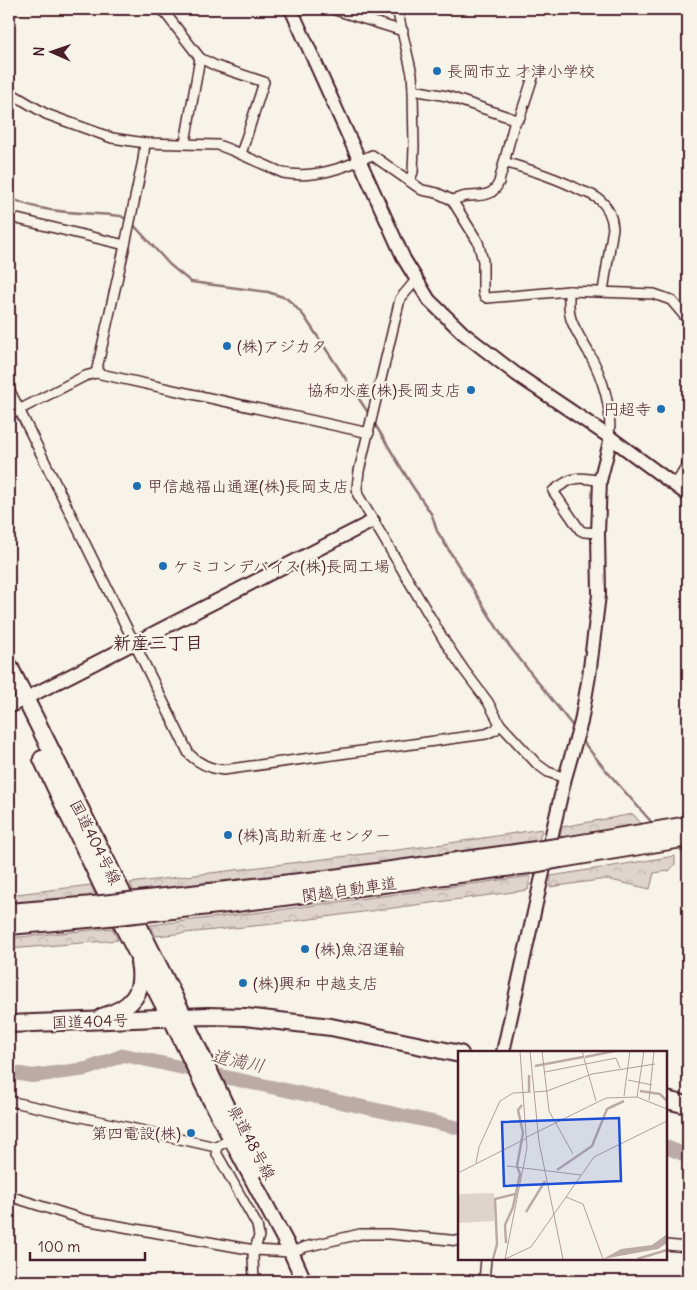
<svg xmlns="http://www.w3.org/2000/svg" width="697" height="1290" font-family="Delius,'Klee One',sans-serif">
	<defs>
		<pattern id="forest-crowns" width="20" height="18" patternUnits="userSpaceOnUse" patternTransform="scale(1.25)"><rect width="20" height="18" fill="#ded4cc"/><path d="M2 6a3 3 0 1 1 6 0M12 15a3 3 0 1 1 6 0" fill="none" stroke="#c0b6af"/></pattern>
	</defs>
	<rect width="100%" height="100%" fill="#f7f3e8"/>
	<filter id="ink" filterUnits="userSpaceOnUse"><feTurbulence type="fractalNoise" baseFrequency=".02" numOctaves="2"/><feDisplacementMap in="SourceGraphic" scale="10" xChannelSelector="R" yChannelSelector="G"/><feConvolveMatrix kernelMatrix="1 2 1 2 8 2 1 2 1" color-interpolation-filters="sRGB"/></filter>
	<g filter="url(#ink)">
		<g fill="url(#forest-crowns)" stroke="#947a7c">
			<polygon points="633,814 645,828 559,841 562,827"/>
			<polygon points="542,829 538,844 135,895 130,883 437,845"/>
			<polygon points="675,856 675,864 669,871 654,873 650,889 606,879 550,887 551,876"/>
			<polygon points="531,876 528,890 273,924 156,936 150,925 270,911"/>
			<polygon points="91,885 97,898 9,907 9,895"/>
			<polygon points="112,928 118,940 9,949 9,938"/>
		</g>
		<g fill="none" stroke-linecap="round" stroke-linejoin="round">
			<g stroke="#8e7275" stroke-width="2.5">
				<path d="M9,197C43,215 84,212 121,216L127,220"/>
				<polyline points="132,223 170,265 191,282 268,292 286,298 293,304 304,316 369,414"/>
				<polyline points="373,421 411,484 432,515 437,531 504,639 575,729"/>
				<polyline points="580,738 604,768 654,825"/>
				<polyline points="677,846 688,857"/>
			</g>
			<g stroke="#bcaaa7" stroke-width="14">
				<polyline points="9,1072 32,1076 87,1069 124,1055 460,1128"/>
				<polyline points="666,1147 688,1156"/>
			</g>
			<defs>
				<g id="street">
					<polyline points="162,9 200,58 216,66 264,82 241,154"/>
					<polyline points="332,9 403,31"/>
					<polyline points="397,9 412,74 413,90 414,147 413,172 410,180"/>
					<path d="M413,90L447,96L514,119V124L499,182C493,197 482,195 468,196C463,196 457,199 452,200"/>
					<path d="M9,92L46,114L112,138L145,143L218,145L231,150L283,173C314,179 344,168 372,155L422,190L437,193L452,200L478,242L483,261V292L484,296L487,298L569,291L654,294L671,300L688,320"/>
					<polyline points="514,124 520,117 534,74"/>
					<polyline points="185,143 200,58"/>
					<path d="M504,162C531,170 557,178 582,191C588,193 595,196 600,200C608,207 612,217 613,228L603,291"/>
					<polyline points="9,217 125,245 143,160 145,143"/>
					<polyline points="416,280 400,299 359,471 357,488 358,495 445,642 464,670 488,702 500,724 537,764 548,772 565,778"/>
					<path d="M569,291C569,301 568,310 571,319C575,331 583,342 589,353C602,376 613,409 609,436"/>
					<polyline points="96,373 125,245"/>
					<path d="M9,389L189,754C199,764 209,768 223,770L486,734L495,730L500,724"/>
					<polyline points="9,415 85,376 96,373 369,433"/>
					<polyline points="675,485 688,464"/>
					<path d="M598,533L584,532L580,530L553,491C571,477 578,476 600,481"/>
					<polyline points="9,1101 216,1147"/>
					<polyline points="231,1139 216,1147 217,1154 257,1225 259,1236 253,1256 254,1281"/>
					<polyline points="9,1196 85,1220 254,1250 291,1252 305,1247 360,1234 389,1234 460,1241"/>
					<polyline points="666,1245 688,1247"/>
					<polyline points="484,1281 486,1259"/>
				</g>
				<g id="secondary">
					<polyline points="291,9 404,259 429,300 463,333 516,374 611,438 688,495"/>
					<polyline points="9,707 373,521"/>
					<polyline points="503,1052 539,890 565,778 581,722 589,676 599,595 598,533 600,481 611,438"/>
				</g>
				<g id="primary">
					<polyline points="184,1017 257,1170"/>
					<polyline points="171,1019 209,1098 291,1252 304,1281"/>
				</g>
				<g id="highway">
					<polyline points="9,666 184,1017"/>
					<polyline points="42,759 102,885 171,1019"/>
					<polyline points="564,846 688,825"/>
					<polyline points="561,859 688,838"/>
					<polyline points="147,899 326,879 529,851"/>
					<polyline points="9,912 93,905"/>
					<polyline points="154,912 237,903 529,865"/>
					<polyline points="9,926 99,918"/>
					<path d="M102,1017C132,1008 145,993 139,962"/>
					<polyline points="9,1024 208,1016 245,1017 331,1027 460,1054"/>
					<polyline points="666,1100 688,1105"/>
				</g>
			</defs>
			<use href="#street" stroke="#4a1f2b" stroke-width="12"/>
			<use href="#secondary" stroke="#4a1f2b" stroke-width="16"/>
			<use href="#primary" stroke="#4a1f2b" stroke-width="18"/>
			<use href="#highway" stroke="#4a1f2b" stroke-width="20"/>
			<use href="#street" stroke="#f7f3e8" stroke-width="9"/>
			<use href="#secondary" stroke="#f7f3e8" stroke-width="12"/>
			<use href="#primary" stroke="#f7f3e8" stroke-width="14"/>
			<use href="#highway" stroke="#f7f3e8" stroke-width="16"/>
			<defs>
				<g id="highway-bridge">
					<polyline points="529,851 564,846"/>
					<polyline points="529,865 561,859"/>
					<polyline points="93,905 147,899"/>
					<polyline points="99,918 154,912"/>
				</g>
			</defs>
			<use href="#highway-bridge" stroke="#4a1f2b" stroke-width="20" stroke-linecap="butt"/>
			<use href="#highway-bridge" stroke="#f7f3e8" stroke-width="16"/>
		</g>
	</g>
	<g fill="#1f6fb2" stroke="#f7f3e8" stroke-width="2">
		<circle cx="437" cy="71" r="5"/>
		<circle cx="227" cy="346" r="5"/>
		<circle cx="471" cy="390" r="5"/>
		<circle cx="661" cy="409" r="5"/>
		<circle cx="137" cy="486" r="5"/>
		<circle cx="163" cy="566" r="5"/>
		<circle cx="228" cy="835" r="5"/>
		<circle cx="305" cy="949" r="5"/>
		<circle cx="243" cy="983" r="5"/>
		<circle cx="191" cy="1133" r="5"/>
	</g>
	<g text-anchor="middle" stroke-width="4.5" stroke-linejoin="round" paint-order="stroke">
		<g font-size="16" fill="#4a1f2b" stroke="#f7f3e8" text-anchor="start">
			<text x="447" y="77">長岡市立 才津小学校</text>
			<text x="237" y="352">(株)アジカタ</text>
			<text x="461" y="396" text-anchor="end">協和水産(株)長岡支店</text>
			<text x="651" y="415" text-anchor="end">円超寺</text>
			<text x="147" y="492">甲信越福山通運(株)長岡支店</text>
			<text x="173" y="572">ケミコンデバイス(株)長岡工場</text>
			<text x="238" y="841">(株)高助新産センター</text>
			<text x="315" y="955">(株)魚沼運輸</text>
			<text x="253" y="989">(株)興和 中越支店</text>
			<text x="181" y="1139" text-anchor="end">第四電設(株)</text>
		</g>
		<g font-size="16" fill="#4a1f2b" stroke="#f7f3e8">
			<text transform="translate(96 842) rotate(63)" y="6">国道404号線</text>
			<text transform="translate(349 889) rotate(-8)" y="6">関越自動車道</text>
			<text transform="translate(90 1021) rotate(-2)" y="6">国道404号</text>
			<text transform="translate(252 1142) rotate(62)" y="6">県道48号線</text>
		</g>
		<g font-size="18" font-weight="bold" fill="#4a1f2b" stroke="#f7f3e8">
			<text x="158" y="649">新産三丁目</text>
		</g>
		<g font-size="18" font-style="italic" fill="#6c4950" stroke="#f7f3e8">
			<text transform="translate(238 1061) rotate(12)" y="6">道満川</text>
		</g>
	</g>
	<g transform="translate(458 1051)">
		<rect width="209" height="209" fill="#f7f3e8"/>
		<path d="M36,142V170L1,172L0,143Z" fill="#ded4cc"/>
		<path d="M209,183V192L200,198L145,208L163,198L194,194Z" fill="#bcaaa7"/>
		<path fill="none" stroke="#bcaaa7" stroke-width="2.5" d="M127,6L157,0M77,15L125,6M182,40L202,43L209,50M71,41V24M99,119L134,95L149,58L166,50M68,161L87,130M48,192L47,174L55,156L62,123L59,115L65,82L60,59L64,54M35,208L39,193L37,148L57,143M179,208L209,199"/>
		<path fill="none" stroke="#b29e9c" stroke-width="1" d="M72,0L81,91L105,208M84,0L91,60L115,103M124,0L138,50M87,21L158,7L162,17M170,29L194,34M76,41L89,40L134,23L197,13M166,45L172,0M179,46L186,0M191,49L196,0M69,86L148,47L179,46L209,58M18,112L21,96L42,50L55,42L73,41M49,115L123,124M0,122L69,87M108,146L136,106L209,70M47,208L73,196L108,146L125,153L145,208M47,208L69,97L62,0"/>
		<path fill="#1d4ed8" fill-opacity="0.15" stroke="#1d4ed8" stroke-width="2.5" d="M161,67L163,130L46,135L44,71Z"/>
		<rect width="209" height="209" fill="none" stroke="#4a1f2b" stroke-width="2.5"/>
	</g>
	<rect width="697" height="1290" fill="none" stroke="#f7f3e8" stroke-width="30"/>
	<rect x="15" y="15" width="667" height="1260" fill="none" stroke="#4a1f2b" stroke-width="2" filter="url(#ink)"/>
	<g transform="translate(52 52) rotate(272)" stroke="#f7f3e8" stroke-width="4" paint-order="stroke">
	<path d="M0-4L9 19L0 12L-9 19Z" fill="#4a1f2b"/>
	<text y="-8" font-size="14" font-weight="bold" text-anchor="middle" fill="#4a1f2b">N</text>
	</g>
	<path d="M30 1252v8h115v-8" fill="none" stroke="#4a1f2b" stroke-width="2.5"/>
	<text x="38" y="1252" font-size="15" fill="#4a1f2b" stroke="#f7f3e8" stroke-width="4" paint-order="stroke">100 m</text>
</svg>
